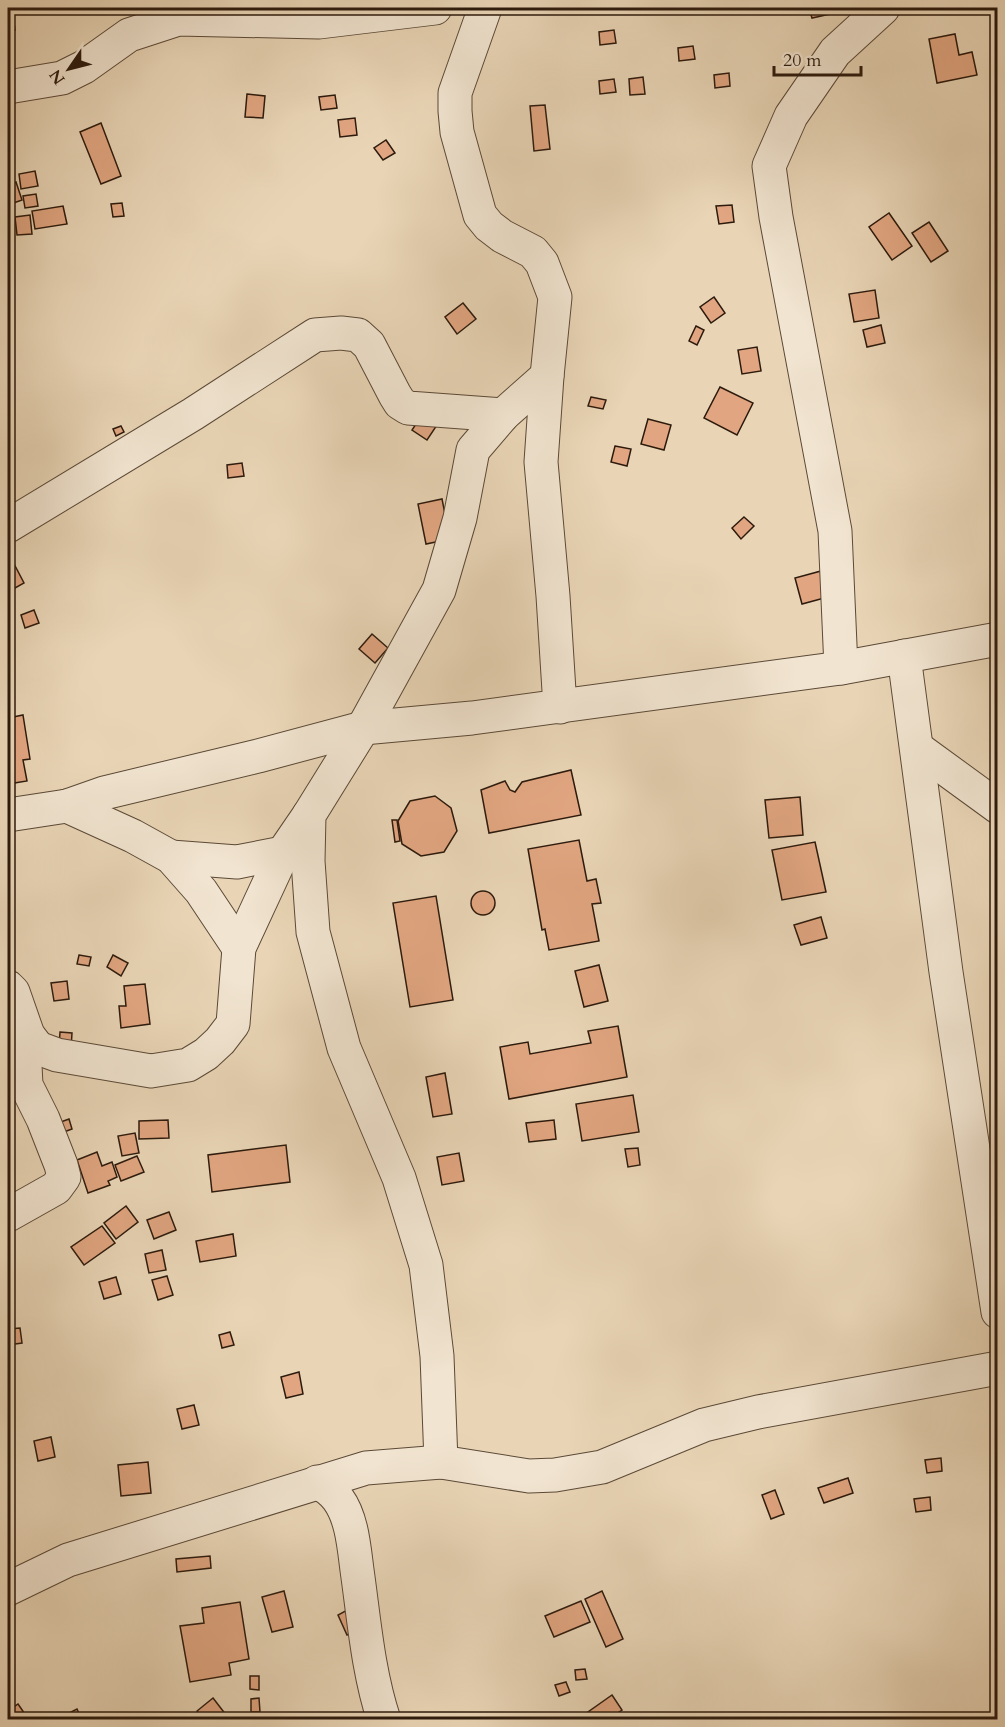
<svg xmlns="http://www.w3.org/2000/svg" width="1005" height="1727" font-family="Cardo,serif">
	<rect width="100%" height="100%" fill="#e9d5b6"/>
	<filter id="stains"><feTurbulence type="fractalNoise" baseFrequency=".00333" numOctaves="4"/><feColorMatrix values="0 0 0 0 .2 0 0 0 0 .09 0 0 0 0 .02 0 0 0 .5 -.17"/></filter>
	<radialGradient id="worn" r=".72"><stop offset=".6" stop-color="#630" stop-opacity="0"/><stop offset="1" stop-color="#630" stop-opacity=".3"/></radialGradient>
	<g fill="#e1a681" stroke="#2c1a0d" stroke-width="1.5">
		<polygon points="8,8 12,8 15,30 8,31"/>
		<polygon points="809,8 834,8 835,13 812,18"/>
		<polygon points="614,30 616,43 600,45 599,32"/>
		<polygon points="955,34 959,55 972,52 977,75 937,83 929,39"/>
		<polygon points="693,46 695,59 679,61 678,48"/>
		<polygon points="729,73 730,86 715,88 714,75"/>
		<polygon points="643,77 645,94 630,95 629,79"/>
		<polygon points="614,79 616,92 600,94 599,81"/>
		<polygon points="247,94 265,96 263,118 245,117"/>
		<polygon points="335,95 337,108 321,110 319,97"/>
		<polygon points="545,105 550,149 534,151 530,106"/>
		<polygon points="355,118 357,135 340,137 338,120"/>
		<polygon points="101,123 121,176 101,184 80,132"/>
		<polygon points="386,140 395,153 383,160 374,148"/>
		<polygon points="35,171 38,186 21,189 19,174"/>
		<polygon points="16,182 22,200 8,205 8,185"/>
		<polygon points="36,194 38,206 25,208 23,196"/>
		<polygon points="122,203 124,216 113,217 111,204"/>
		<polygon points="732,205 734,222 719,224 716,206"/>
		<polygon points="63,206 67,224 35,229 32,211"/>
		<polygon points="889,213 912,246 892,260 869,227"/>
		<polygon points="30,215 32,234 17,235 15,217"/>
		<polygon points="929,222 948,251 931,262 912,233"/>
		<polygon points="875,290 879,318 854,322 849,294"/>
		<polygon points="714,297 725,313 711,323 700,307"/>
		<polygon points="463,303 476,319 457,334 445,317"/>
		<polygon points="881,325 885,343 867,347 863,330"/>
		<polygon points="696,326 704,330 697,345 689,341"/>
		<polygon points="757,347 761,371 742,374 738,350"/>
		<polygon points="720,387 753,403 737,435 704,418"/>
		<polygon points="591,397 606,400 603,409 588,406"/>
		<polygon points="422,415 437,425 427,440 412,430"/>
		<polygon points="648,419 671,425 664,450 641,444"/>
		<polygon points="121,426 124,432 116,436 113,429"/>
		<polygon points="615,446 631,449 627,466 611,462"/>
		<polygon points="242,463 244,476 228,478 227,465"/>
		<polygon points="442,499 450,539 426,544 418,504"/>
		<polygon points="744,517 754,526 741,539 732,528"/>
		<polygon points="12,560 24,583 8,592 8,563"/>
		<polygon points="821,571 828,597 802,604 795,578"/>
		<polygon points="34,610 39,623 25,628 21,615"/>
		<polygon points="372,634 388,648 375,663 359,649"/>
		<polygon points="23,715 30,759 23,760 27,781 8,784 8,718"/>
		<polygon points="571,770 581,815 489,833 481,790 505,781 510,790 515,792 522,782"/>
		<polygon points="435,796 451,808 457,831 444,852 421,856 402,844 398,821 410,801"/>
		<polygon points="800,797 803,835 769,838 765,800"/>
		<polygon points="392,820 397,820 400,841 395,842"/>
		<polygon points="579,840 587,881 596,879 601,903 592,904 599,941 549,950 545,929 542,930 528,849"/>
		<polygon points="815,842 826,892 782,900 772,850"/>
		<circle cx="483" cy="903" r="12"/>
		<polygon points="436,896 453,1000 410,1007 393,903"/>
		<polygon points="821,917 827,938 801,945 794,925"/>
		<polygon points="79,955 91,957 89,966 77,964"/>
		<polygon points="113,955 128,963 121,976 107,967"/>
		<polygon points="599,965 608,1001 584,1007 575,971"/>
		<polygon points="67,981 69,999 54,1001 51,983"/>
		<polygon points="145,984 150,1024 121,1028 119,1006 126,1006 124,986"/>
		<polygon points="618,1026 627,1077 509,1099 500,1047 528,1042 530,1054 591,1043 588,1031"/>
		<polygon points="60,1032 72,1033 71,1049 59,1047"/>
		<polygon points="445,1073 452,1114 433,1117 426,1077"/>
		<polygon points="633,1095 639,1132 582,1141 576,1104"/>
		<polygon points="69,1119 72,1129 61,1133 58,1123"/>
		<polygon points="168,1120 169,1138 139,1139 139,1121"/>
		<polygon points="554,1120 556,1139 529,1142 526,1123"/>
		<polygon points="135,1133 139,1153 122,1156 118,1136"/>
		<polygon points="286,1145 290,1182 212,1192 208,1155"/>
		<polygon points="638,1148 640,1165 628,1167 625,1149"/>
		<polygon points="97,1152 102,1166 112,1162 117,1177 108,1181 110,1185 88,1193 77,1160"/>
		<polygon points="459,1153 464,1181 442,1185 437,1157"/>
		<polygon points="137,1156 144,1172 121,1181 115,1165"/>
		<polygon points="126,1206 138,1222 116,1239 104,1223"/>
		<polygon points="169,1212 176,1230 154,1239 147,1220"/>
		<polygon points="102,1226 115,1243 84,1265 71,1247"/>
		<polygon points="233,1234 236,1256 200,1262 196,1241"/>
		<polygon points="162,1250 166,1270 149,1273 145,1254"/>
		<polygon points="167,1276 173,1295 158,1300 152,1280"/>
		<polygon points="116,1277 121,1294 104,1299 99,1282"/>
		<polygon points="10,1291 12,1312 8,1313 8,1292"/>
		<polygon points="20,1328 22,1343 8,1345 8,1329"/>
		<polygon points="230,1332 234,1345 222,1348 219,1335"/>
		<polygon points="299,1372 303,1394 286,1398 281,1377"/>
		<polygon points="194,1405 199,1425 182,1429 177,1409"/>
		<polygon points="51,1437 55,1457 38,1461 34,1441"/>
		<polygon points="941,1458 942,1471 927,1473 925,1460"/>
		<polygon points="148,1462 151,1493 121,1496 118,1465"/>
		<polygon points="848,1478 853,1493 824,1503 818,1488"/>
		<polygon points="775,1490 784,1514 771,1519 762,1495"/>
		<polygon points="930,1497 931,1510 916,1512 914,1499"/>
		<polygon points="210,1556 211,1568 177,1572 176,1559"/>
		<polygon points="284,1591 293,1627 272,1632 262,1597"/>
		<polygon points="602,1591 623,1639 606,1647 585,1599"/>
		<polygon points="581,1601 590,1622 554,1637 545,1616"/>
		<polygon points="240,1602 249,1659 229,1663 231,1675 190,1682 180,1626 204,1623 202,1608"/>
		<polygon points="351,1608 361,1629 347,1635 338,1615"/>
		<polygon points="585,1669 587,1679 576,1680 575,1670"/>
		<polygon points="250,1676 259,1676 259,1690 250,1689"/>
		<polygon points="566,1682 570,1692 559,1696 555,1685"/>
		<polygon points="612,1695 622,1710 607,1720 593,1720 588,1712"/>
		<polygon points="213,1698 230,1720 204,1720 197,1711"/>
		<polygon points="259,1698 260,1712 251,1712 251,1699"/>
		<polygon points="18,1704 29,1720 8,1720 8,1711"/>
		<polygon points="77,1709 82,1720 65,1720 63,1716"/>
	</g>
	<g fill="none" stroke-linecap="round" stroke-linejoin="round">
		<defs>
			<g id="minor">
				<polyline points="485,8 455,93 455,111 457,132 480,215 489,226 502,236 533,252 542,263 555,297 547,376 541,462 553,596 560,707"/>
				<polyline points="8,87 62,78 84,67 129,35 178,19 319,22 435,8"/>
				<polyline points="8,526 193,414 315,335 341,333 358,335 369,345 395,395 400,403 408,408 503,415"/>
				<polyline points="904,656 946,972 998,1312"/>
				<polyline points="841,668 835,531 776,217 769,166 791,116 835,52 883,8"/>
				<polyline points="917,748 998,807"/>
				<polyline points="67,806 133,836 171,857 201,891 239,948"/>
				<polyline points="8,815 67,806 104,793 258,756 363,728 472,718 841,668 998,639"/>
				<polyline points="171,857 237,862 283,853"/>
				<polyline points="8,987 13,992 28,1035 38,1048 57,1055 151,1071 188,1065 206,1054 220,1041 233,1024 239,948 283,853 309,815"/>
				<polyline points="8,1215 56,1188 64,1177 61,1165 43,1119 26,1085 25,1065 28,1035"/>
				<polyline points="441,1462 437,1356 426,1265 399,1178 344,1048 313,932 308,861 309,815 363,728 439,590 460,518 473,450 503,415 547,376"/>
				<path d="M317,1482C325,1486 333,1492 338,1499C352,1518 354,1547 357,1570C364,1619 368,1672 384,1720"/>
				<polyline points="8,1589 68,1560 366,1468 441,1462 529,1476 555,1475 602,1467 704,1425 758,1412 998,1368"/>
			</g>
		</defs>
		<use href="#minor" stroke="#5b4937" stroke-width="35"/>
		<use href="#minor" stroke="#f1e4d0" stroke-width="33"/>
	</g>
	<rect width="1005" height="1727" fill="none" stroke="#e9d5b6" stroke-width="30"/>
	<rect x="9" y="9" width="987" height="1709" fill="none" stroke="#2c1a0d" stroke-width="3"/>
	<rect x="15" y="15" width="975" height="1697" fill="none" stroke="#2c1a0d" stroke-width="1.5"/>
	<g transform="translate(69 69) rotate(235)" stroke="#f1e4d0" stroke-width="4.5" paint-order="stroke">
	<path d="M0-4.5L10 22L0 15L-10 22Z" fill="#2c1a0d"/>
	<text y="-9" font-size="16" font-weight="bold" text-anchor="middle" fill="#2c1a0d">N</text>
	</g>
	<path d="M774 66v9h87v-9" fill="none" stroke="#2c1a0d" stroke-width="3"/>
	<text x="783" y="66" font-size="18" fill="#2c1a0d" stroke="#f1e4d0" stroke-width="4.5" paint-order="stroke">20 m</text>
	<rect width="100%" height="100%" filter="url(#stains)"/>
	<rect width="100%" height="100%" fill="url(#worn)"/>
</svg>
